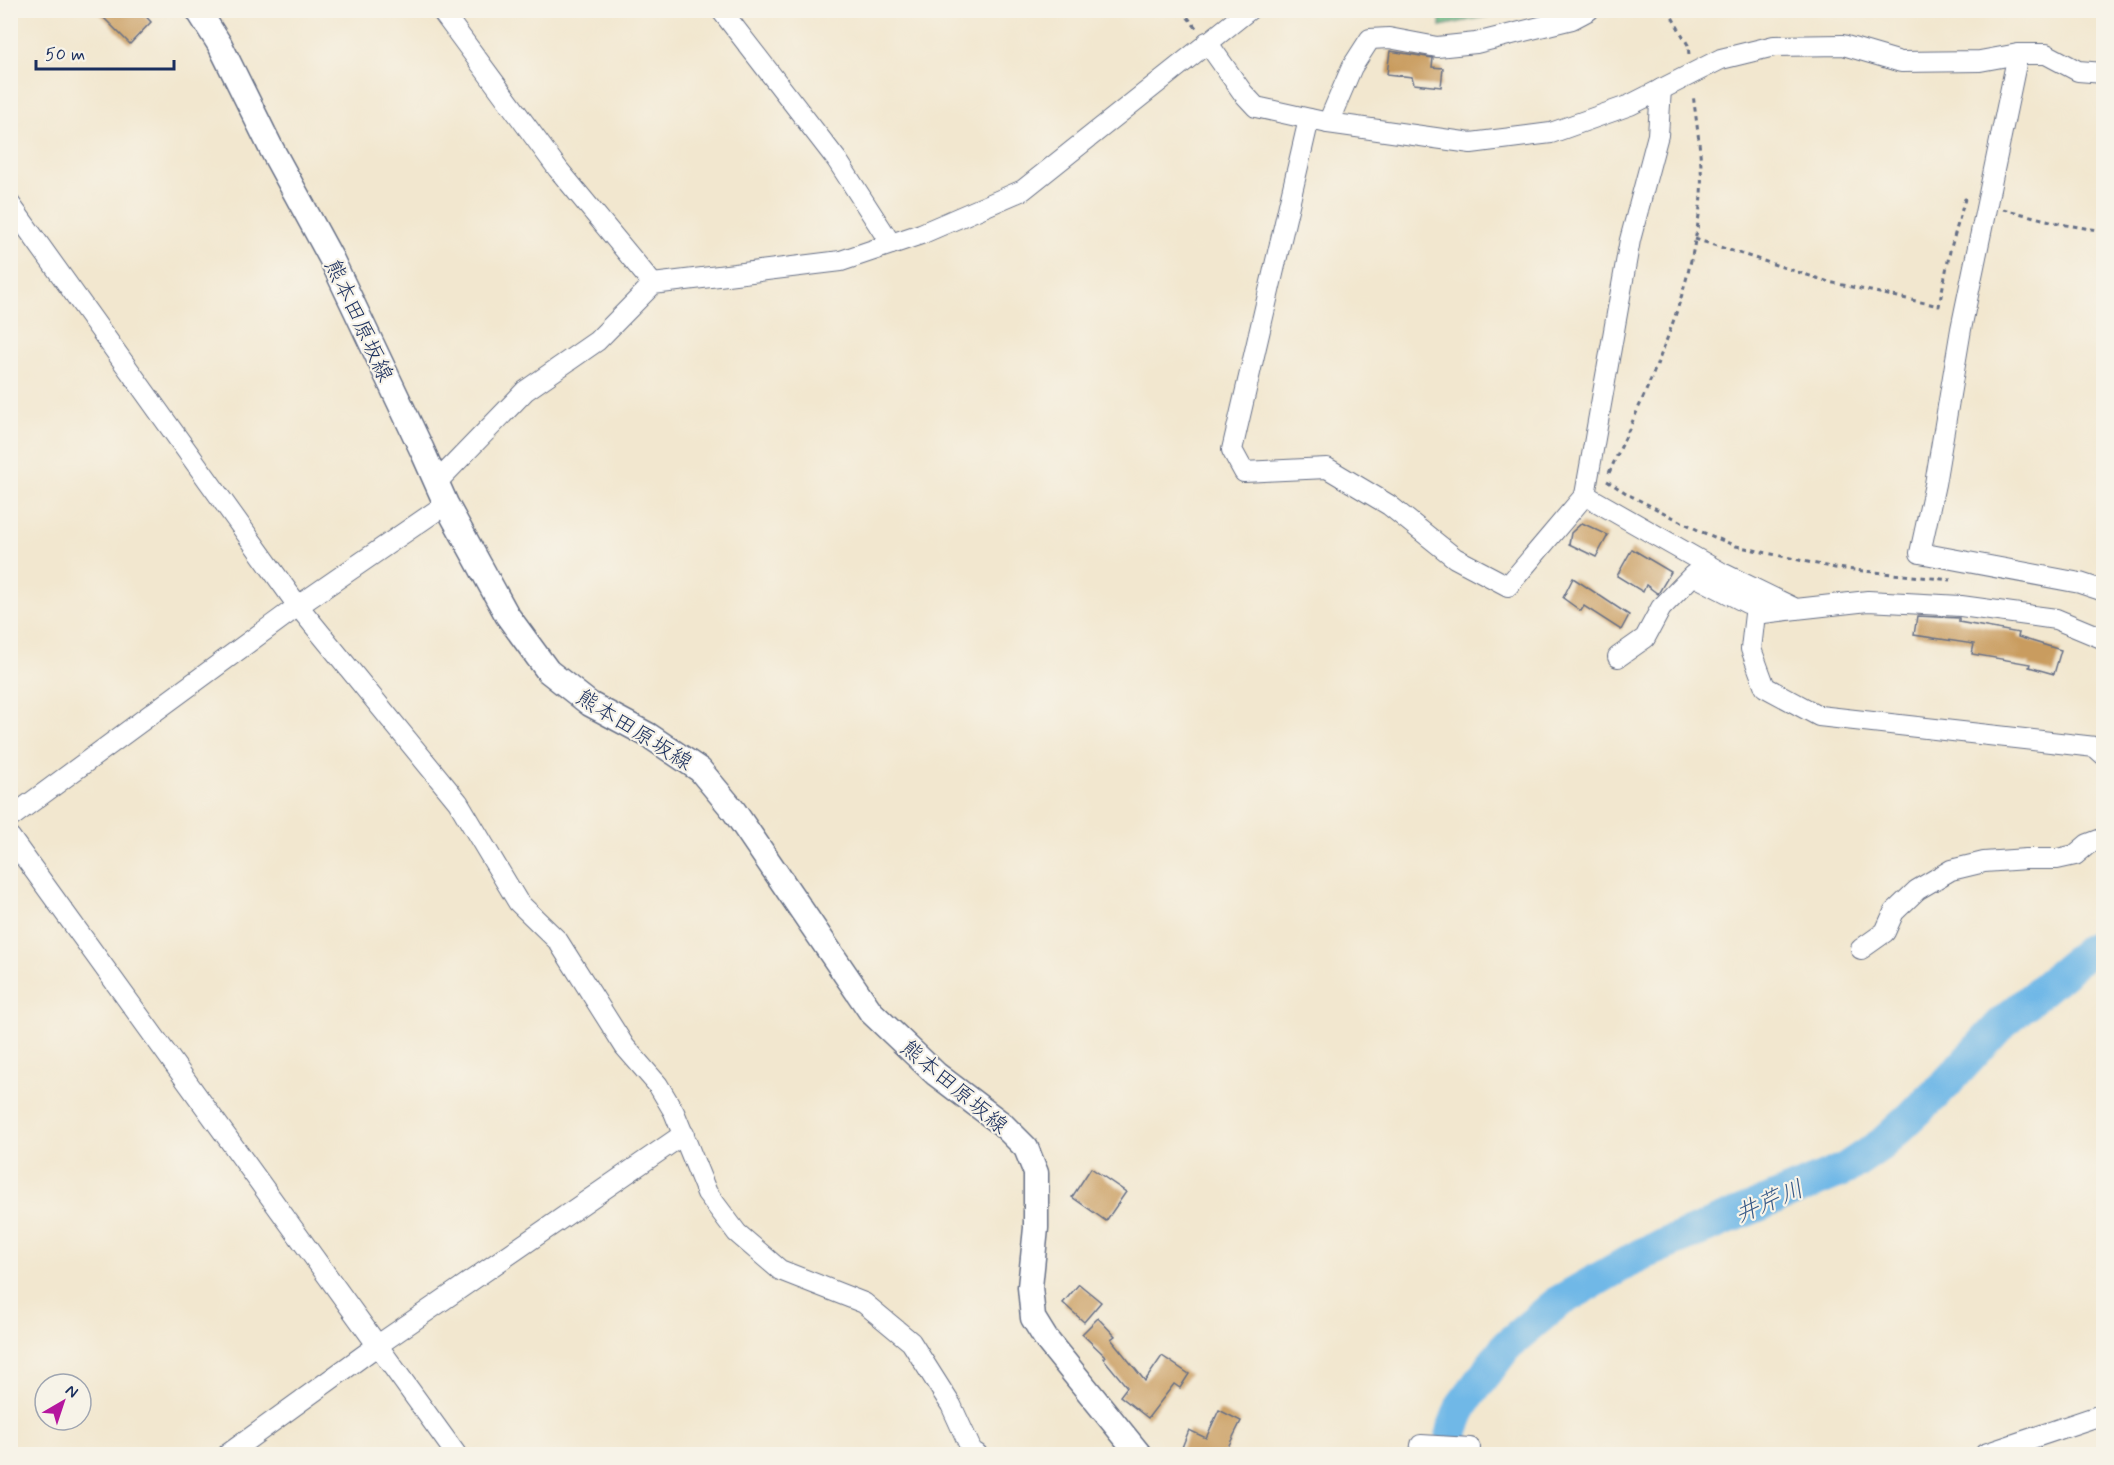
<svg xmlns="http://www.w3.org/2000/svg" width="2114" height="1465" font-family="Mynerve,'Klee One',sans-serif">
	<rect width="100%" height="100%" fill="#f7f3e8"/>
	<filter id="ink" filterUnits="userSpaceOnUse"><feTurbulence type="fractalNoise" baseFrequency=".0167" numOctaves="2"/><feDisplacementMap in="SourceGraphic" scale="12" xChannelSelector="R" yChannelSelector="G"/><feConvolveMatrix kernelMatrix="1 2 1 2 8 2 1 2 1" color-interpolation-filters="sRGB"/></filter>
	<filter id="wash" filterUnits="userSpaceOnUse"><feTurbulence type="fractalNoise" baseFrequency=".008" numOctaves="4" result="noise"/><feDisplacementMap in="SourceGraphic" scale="24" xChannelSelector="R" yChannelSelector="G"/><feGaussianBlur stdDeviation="1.35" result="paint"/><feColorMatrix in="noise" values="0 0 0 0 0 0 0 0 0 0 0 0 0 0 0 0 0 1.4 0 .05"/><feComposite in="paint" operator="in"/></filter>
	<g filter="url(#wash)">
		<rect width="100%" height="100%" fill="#f2e7cf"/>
		<polygon fill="#6fbc84" stroke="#457671" stroke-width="1.5" points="1441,11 1441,10 1515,11 1440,26"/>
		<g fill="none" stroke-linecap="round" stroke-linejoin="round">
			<polyline stroke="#70b8e7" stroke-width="33" points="1453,1454 1452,1431 1462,1405 1507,1345 1558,1302 1640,1255 1845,1169 1882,1144 1942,1088 2001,1024 2091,949 2104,943"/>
		</g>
		<g id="blocks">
			<g fill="#c99c5f">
				<polygon points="96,10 140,10 151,22 130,44"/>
				<polygon points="1390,51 1433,58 1432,67 1443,68 1441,87 1414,84 1412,77 1387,74"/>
				<polygon points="1582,523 1608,535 1596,557 1569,544 1571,533"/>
				<polygon points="1632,549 1671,572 1658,594 1646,585 1643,592 1617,576"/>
				<polygon points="1573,578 1629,615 1621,630 1584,606 1581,611 1563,598"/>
				<polygon points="1917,616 1959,618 1959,622 2019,633 2018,637 2061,650 2054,674 2029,667 2030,664 1972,654 1974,644 1914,635"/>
				<polygon points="1091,1168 1126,1192 1106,1221 1072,1197"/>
				<polygon points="1079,1284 1101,1302 1084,1322 1063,1303"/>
				<polygon points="1098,1318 1115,1336 1111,1339 1145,1381 1162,1356 1189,1374 1180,1388 1174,1384 1148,1418 1120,1396 1127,1387 1103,1358 1105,1356 1082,1334"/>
				<polygon points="1219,1410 1241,1421 1224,1455 1179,1455 1189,1430 1206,1438"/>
			</g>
		</g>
	</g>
	<g filter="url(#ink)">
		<use href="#blocks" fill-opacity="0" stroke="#666f86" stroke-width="1.5"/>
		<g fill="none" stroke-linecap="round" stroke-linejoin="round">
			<defs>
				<g id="minor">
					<polyline points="441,10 558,169 653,284"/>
					<polyline points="721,10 837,160 891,244"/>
					<polyline points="1207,42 1243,93 1256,107 1328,123 1352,67 1370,39 1389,38 1437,47 1476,43 1572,19 1589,10"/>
					<polyline points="2018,54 1961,329 1935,484 1920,553 2080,583 2104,591"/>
					<polyline points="1309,119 1232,450 1244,472 1327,468 1389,505 1455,558 1508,586 1585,495 1630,240 1658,135 1661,89"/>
					<polyline points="1328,123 1471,143 1551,133 1630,105 1721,59 1774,46 1843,45 1901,62 1980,61 2018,54 2046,54 2078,71 2104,73"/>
					<polyline points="10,204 298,606 458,802 518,902 558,941 625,1047 658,1085 674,1112 707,1193 737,1233 780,1270 864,1303 911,1342 951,1405 972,1451 977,1454"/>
					<polyline points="436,483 525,391 597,341 653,284 841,261 921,234 1023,190 1249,10"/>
					<polyline points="1585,495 1722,573 1796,609 1868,601 1961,606 2056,619 2104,639"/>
					<polyline points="1796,609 1755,614 1751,649 1765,687 1819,716 2095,747 2104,755"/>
					<polyline points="1618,657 1645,638 1661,608 1693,575 1747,603 1772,606"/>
					<polyline points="10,818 298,606 446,504"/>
					<polyline points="10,837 456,1454"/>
					<polyline points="1861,949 1885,932 1894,912 1917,890 1951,870 1984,862 2026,859 2057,859 2075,855 2088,844 2104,838"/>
					<polyline points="228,1454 378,1345 684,1134"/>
					<polyline points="1420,1454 1421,1445 1470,1448"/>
					<polyline points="1985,1454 2104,1414"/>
				</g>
				<polyline id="major" points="198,10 220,45 271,148 331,258 422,450 446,504 507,615 548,671 590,704 648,735 700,770 734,811 871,1012 936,1074 1002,1124 1026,1148 1036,1173 1036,1228 1030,1287 1033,1318 1046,1339 1139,1454"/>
			</defs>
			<use href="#minor" stroke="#666f86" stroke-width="22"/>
			<use href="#major" stroke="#666f86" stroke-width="27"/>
			<g stroke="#666f86" stroke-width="3" stroke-dasharray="4.5 4.5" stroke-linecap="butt">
				<polyline points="1182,10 1197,29"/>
				<polyline points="1668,10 1688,45 1689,55"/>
				<polyline points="2003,209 2066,225 2104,231"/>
				<polyline points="1695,239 1829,282 1939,306 1950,251 1965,199 1968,199"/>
				<path d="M1609,473C1649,385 1694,293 1701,195C1703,162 1697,127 1693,94"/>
				<polyline points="1607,481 1631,496 1702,532 1736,546 1835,568 1951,580"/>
			</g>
			<use href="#minor" stroke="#fff" stroke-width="20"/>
			<use href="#major" stroke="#fff" stroke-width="24"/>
		</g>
	</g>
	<g text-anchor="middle" stroke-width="4.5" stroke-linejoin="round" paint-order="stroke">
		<g font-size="22" fill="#1b2f5e" stroke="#f7f3e8">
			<text transform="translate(360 320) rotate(65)" y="8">熊本田原坂線</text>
			<text transform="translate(635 729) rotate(32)" y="8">熊本田原坂線</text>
			<text transform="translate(955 1086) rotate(40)" y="8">熊本田原坂線</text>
		</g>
		<g font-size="24" font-style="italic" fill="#355887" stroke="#f7f3e8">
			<text transform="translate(1769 1201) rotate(-23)" y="8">井芹川</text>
		</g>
	</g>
	<rect width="2114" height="1465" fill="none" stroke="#f7f3e8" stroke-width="36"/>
	<g transform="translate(63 1402) rotate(39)"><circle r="28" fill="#f7f3e8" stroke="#9fa5b1" stroke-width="1.5"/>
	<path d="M0-4.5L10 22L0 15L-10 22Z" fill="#b5179e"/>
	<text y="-9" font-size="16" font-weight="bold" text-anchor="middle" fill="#1b2f5e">N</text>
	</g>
	<path d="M36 60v9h138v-9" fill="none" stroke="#1b2f5e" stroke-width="3"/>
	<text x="45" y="60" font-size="18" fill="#1b2f5e" stroke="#f7f3e8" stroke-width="4.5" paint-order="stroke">50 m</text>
</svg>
